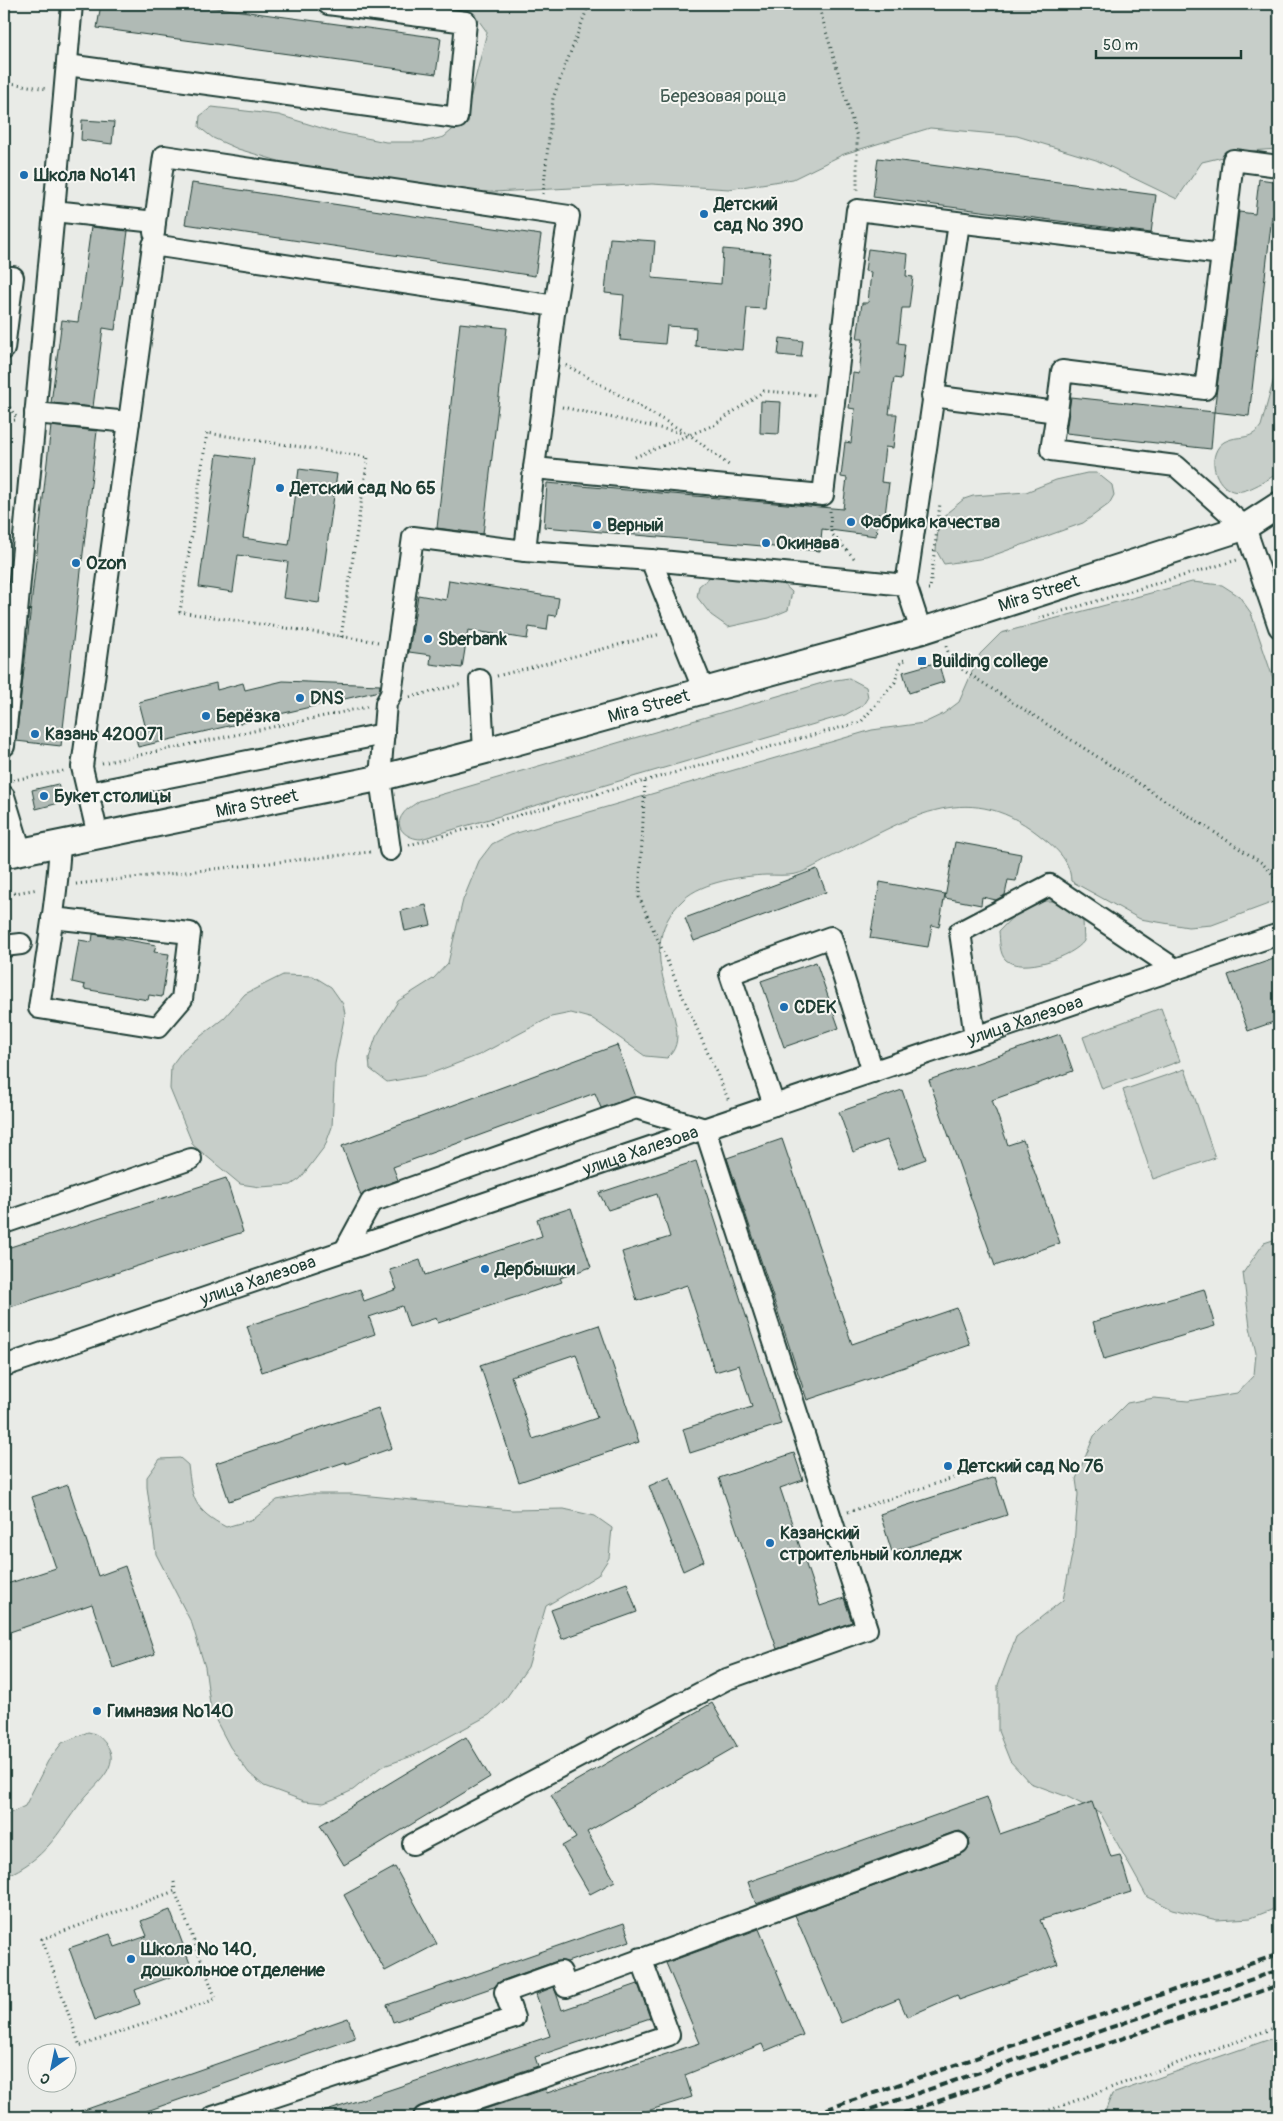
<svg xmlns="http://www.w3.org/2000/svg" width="1283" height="2121" font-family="Pangolin,sans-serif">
	<rect width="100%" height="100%" fill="#e9ebe7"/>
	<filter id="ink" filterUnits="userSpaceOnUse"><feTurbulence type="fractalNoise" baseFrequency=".02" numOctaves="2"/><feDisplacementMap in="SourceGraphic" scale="10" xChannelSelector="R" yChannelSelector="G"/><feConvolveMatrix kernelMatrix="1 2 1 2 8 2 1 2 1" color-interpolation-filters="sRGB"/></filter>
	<g filter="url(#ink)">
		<g fill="#c7cec9" stroke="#73867e">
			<polygon points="419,4 1279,4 1279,149 1248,151 1202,162 1177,199 1096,160 1017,136 930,128 844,154 793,179 729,189 652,184 473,193 282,162 238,149 213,138 199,127 200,116 212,107 279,115 331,131 386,142 423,142 444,137 465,119 487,32 471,10"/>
			<path d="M1279,360V473C1267,479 1243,497 1230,490C1213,482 1207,453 1224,442C1239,434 1250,442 1261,426Z"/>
			<polygon points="1087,473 1097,473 1112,485 1114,495 1109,504 1083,523 986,558 944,564 936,550 938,530 948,512 964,499 973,496 1026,492 1056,480"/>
			<polygon points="715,573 778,579 792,592 788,610 769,618 728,627 711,615 697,597 699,586"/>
			<path d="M1192,582L1222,585L1239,596L1251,613L1279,696V900L1212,925L1188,927L1140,919L1071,881C1070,858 1054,847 1038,834C964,776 905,822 833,856C822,862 808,871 796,874C787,876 775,875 766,875C742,876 702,882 684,899C621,957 704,1027 667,1058L645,1056L593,1019L571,1013L551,1017L479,1055L427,1075L387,1082L370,1069L369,1058L376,1037L398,1001L433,979L448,963L463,900L479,861L492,844L510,835L872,730L924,723L943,714L959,702L980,654L1001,633Z"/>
			<path d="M849,678L866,687L868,697L863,705L845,715L421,839C408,839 392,828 403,814C406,809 414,805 419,801L829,681Z"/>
			<path d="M1040,901H1060L1083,921L1084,941C1073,957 1022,974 1006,960C999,954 1000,940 999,931L1020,909Z"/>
			<polygon points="283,975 313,976 331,987 343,1004 345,1014 335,1064 332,1127 325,1146 300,1179 291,1185 260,1187 240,1184 193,1145 170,1089 171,1066 183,1050 224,1018 245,994"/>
			<polygon points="1161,1008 1180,1061 1102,1089 1083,1037"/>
			<polygon points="1185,1069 1215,1158 1153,1179 1123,1090"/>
			<polygon points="1279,1238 1279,1907 1251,1918 1217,1920 1172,1909 1147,1897 1101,1814 1068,1797 1030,1783 1010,1761 998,1731 998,1685 1016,1637 1063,1600 1074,1544 1078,1494 1076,1479 1094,1436 1127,1403 1154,1398 1188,1401 1237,1393 1254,1375 1256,1353 1250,1327 1243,1273 1264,1243"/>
			<path d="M180,1458L188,1465C192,1499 194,1510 226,1527L254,1519L277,1500L309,1494H351L512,1510L564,1509L595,1516L612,1528L609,1558L598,1575L546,1606L528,1667L504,1701L489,1715L415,1755L381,1767L353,1790L334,1799L324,1803L304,1801L264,1786L249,1773L230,1747L211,1711L205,1667L192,1624L156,1554L147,1487V1477L160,1459Z"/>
			<path d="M88,1732C98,1734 100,1737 106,1744C123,1766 94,1785 82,1801C55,1836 47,1858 4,1877V1816L25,1806L48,1761L62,1743Z"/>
			<polygon points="1279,2036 1279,2117 1103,2117 1112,2094"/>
		</g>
		<g fill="#b0bab5" stroke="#1f3d34" fill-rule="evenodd">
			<polygon points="101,4 189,4 441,38 436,74 97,28"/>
			<polygon points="82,120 114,122 112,144 81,140"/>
			<polygon points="878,158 1156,195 1151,233 873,197"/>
			<polygon points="1259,179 1279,182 1279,217 1272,216 1249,416 1214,412 1239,212 1255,214"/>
			<polygon points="192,183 541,235 535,276 185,224"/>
			<polygon points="91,227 128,231 115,330 103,328 93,407 51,403 62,320 78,322"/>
			<polygon points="610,238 655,241 652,278 721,284 723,249 770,253 765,309 747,308 743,350 695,346 696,328 667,326 665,344 620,340 624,295 605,293"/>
			<polygon points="868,249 908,254 906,276 913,277 909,308 902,308 898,343 905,344 901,379 894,378 889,414 897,414 893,448 885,447 881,482 889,483 885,515 878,514 876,536 822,529 820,551 544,527 547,483 843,509 847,478 841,477 845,442 851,443 855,409 849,408 853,373 859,374 863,339 857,339 862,303 868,303 871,272 865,271"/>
			<polygon points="460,323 507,328 483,534 437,528"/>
			<polygon points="780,338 803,341 801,357 778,355"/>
			<polygon points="1071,397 1214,412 1211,449 1066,433"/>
			<polygon points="761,401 781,402 779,434 760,433"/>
			<polygon points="51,426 97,431 61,746 16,741"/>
			<polygon points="217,454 254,459 243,538 289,545 299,469 337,474 319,603 283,598 288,562 238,555 233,592 199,587"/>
			<polygon points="449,580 559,598 556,616 549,615 547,630 529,627 527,639 468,630 462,668 430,664 431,655 409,652 418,595 446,600"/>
			<polygon points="938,662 944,682 909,693 903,672"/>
			<polygon points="283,681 380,685 379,691 138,747 134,728 145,725 139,702 216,683 217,690 243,683 245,690"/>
			<polygon points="58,784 63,802 36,809 32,790"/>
			<polygon points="955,842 1021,854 1016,881 1008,880 1005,895 996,900 982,897 981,905 945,898"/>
			<polygon points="817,869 826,892 694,941 685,918"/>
			<polygon points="880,882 945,894 939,927 932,925 928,947 870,938"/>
			<polygon points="426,905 431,925 405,931 401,911"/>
			<polygon points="93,934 156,945 154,952 169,954 162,997 149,995 148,1000 84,989 85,985 72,982 79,940 92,942"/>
			<polygon points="1279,957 1279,1020 1248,1031 1228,975"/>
			<polygon points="816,962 839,1028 784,1047 761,981"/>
			<polygon points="1060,1034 1073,1071 992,1100 1008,1145 1023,1140 1060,1243 995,1266 929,1080"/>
			<polygon points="617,1045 636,1097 601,1108 595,1093 393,1167 398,1180 367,1191 361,1196 342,1146"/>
			<polygon points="902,1090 926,1159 899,1169 887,1140 853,1152 839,1112"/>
			<polygon points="782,1139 852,1344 957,1308 970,1345 807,1400 727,1158"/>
			<polygon points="696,1161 781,1424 690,1453 683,1429 752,1407 739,1365 715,1372 687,1285 637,1301 622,1252 670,1237 657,1194 608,1210 599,1193"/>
			<polygon points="226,1178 243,1232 7,1308 4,1297 4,1249"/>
			<polygon points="571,1208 591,1267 560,1278 562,1282 438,1323 436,1318 409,1327 402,1306 369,1317 375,1334 262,1372 247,1326 360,1289 364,1301 397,1289 390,1270 420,1260 425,1275 542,1236 537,1219"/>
			<polygon points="1204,1289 1215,1326 1104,1359 1093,1322"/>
			<path d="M599,1325L639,1442L519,1482L480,1365ZM576,1354L597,1418L533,1439L511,1376Z"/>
			<polygon points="378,1408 392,1448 346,1464 345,1462 229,1501 216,1463"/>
			<polygon points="794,1453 803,1480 780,1488 820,1606 844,1598 852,1622 777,1649 719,1478"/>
			<polygon points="670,1477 704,1561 683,1571 649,1486"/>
			<polygon points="995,1477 1007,1515 892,1552 880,1514"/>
			<polygon points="68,1485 98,1576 125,1566 155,1654 113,1668 92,1604 4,1634 4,1585 56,1568 32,1497"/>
			<polygon points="627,1583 637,1612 562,1639 551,1610"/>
			<polygon points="712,1703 737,1746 587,1832 615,1881 590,1894 562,1846 576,1838 551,1795"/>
			<polygon points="466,1737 490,1777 344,1865 320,1825"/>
			<polygon points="987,1797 1000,1834 1092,1802 1111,1857 1120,1855 1131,1892 1040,1920 1058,1964 959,2000 957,1995 907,2017 899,1999 841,2023 795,1915 962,1854 970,1846 969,1838 960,1831 954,1832 756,1904 748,1882"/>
			<polygon points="395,1867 437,1944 385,1971 344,1895"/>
			<polygon points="170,1910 192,1969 135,1990 140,2004 95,2020 69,1948 110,1934 115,1947 147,1936 141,1921"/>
			<polygon points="624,1923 630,1941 567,1962 557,1961 501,1981 494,1987 393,2022 387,2005"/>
			<polygon points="759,1929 803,2035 765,2051 762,2044 685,2075 692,2097 628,2117 461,2117 546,2089 547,2093 700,2043 666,1963"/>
			<polygon points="638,1984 650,2018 535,2057 538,2066 420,2106 415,2110 412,2117 318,2117 318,2114 550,2036 536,1994 554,1987 562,2010"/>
			<polygon points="348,2018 355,2038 130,2117 71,2117 70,2115"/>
		</g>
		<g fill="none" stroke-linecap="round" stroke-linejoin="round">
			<defs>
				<g id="minor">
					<polyline points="72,4 54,211 155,222 154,233"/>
					<polyline points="67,65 457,118 466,22 328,4"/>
					<polyline points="155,222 164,156 569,216 555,306"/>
					<polyline points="4,277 13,277 4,349"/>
					<polyline points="932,396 1057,412 1062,371 1205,389 1222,254"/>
					<polyline points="1057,412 1051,450 1176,466 1245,527 1279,627"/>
					<polyline points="35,413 129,422"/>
					<polyline points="525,551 651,560 906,585"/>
					<polyline points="651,560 704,691"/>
					<polyline points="921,631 906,585 959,223"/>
					<polyline points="4,678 11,678 54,211"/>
					<polyline points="480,680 484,751"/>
					<polyline points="4,746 11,678"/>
					<polyline points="88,793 384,734"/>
					<polyline points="4,796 21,852"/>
					<polyline points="98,836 82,767 153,245 555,306 534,468 823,495 857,210 1222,254 1233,160 1279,166"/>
					<polyline points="390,850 380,778 386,703 391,694 413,537 525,551 534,468"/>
					<path d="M52,918L190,933L182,999L158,1027L39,1008C47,953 57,899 60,844"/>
					<polyline points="4,946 21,944"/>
					<polyline points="975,1037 960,932 1050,885 1175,969"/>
					<polyline points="774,1105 730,974 831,937 873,1072"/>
					<polyline points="4,1223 191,1159"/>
					<polyline points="345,1250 371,1202 636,1108 705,1129 867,1629 727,1679 413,1844"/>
					<path id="s1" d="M4,1366L1279,934"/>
					<polyline points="213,2117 514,2018 505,1992 561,1972 566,1987 958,1843"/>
					<polyline points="424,2117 669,2035 641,1958"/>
				</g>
				<g id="major">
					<path id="s2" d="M4,855L380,778L484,751L921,631L1245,527L1279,505"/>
				</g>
			</defs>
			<use href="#minor" stroke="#1f3d34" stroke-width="24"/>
			<use href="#major" stroke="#1f3d34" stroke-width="29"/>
			<g stroke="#1f3d34" stroke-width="3" stroke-dasharray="1 4" stroke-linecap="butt">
				<polyline points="818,4 857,137 857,193"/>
				<polyline points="4,82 47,89"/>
				<polyline points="543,194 553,98 589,4"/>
				<polyline points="566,365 690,435 730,466"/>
				<polyline points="4,399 16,417"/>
				<polyline points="562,407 687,434"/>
				<polyline points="4,421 16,420"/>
				<polyline points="635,457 714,425 764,391 817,395"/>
				<polyline points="830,511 831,533 856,560"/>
				<polyline points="928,589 930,589 940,503"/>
				<polyline points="1039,618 1237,560"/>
				<polyline points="341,637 368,457 207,433 180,612 378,642"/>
				<polyline points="946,646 952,663 1262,863 1279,881"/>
				<polyline points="497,676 661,634"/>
				<polyline points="410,697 462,684"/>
				<polyline points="102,763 367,707"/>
				<polyline points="13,780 64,771"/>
				<polyline points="645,782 639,897 729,1101"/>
				<polyline points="409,845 861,722 895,682 901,661 905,660"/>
				<polyline points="76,884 370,852"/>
				<polyline points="4,895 38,889"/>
				<polyline points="848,1512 1012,1459"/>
				<polyline points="174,1882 175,1891 42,1939 80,2046 216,1999 175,1891"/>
				<polyline points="1031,2117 1279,2026"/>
			</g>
			<use href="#minor" stroke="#f6f6f2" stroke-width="20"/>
			<use href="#major" stroke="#f6f6f2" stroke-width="25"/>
			<g stroke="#1f3d34" stroke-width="4" stroke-dasharray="8 4" stroke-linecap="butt">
				<polyline points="804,2117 1279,1954"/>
				<polyline points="848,2117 1279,1970"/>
				<polyline points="892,2117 1279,1985"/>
			</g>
		</g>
	</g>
	<g fill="#1f6fb2" stroke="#f6f6f2" stroke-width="2">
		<circle cx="24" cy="175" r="5"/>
		<circle cx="704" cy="214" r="5"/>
		<circle cx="280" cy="488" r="5"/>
		<circle cx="851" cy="522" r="5"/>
		<circle cx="597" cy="525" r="5"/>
		<circle cx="766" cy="543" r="5"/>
		<circle cx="76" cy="563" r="5"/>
		<circle cx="428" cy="639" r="5"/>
		<rect x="917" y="656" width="10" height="10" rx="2.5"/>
		<circle cx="300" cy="698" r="5"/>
		<circle cx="206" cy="716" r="5"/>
		<circle cx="35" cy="734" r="5"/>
		<circle cx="44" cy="796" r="5"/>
		<circle cx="784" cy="1007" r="5"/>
		<circle cx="485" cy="1269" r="5"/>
		<circle cx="948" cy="1466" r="5"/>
		<circle cx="770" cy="1543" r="5"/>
		<circle cx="97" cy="1711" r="5"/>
		<circle cx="131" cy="1959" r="5"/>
	</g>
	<g text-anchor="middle" stroke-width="4" stroke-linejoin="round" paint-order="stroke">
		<g font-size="18" fill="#415a52" stroke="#f6f6f2">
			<text x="723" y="102">Березовая роща</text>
		</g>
		<g font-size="18" font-weight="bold" fill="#1f3d34" stroke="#f6f6f2" text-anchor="start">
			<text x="34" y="181">Школа №141</text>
			<text x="714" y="210">Детский<tspan x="714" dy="21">сад № 390</tspan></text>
			<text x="290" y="494">Детский сад № 65</text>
			<text x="861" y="528">Фабрика качества</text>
			<text x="607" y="531">Верный</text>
			<text x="776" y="549">Окинава</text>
			<text x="86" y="569">Ozon</text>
			<text x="438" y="645">Sberbank</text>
			<text x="932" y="667">Building college</text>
			<text x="310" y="704">DNS</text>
			<text x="216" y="722">Берёзка</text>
			<text x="45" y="740">Казань 420071</text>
			<text x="54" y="802">Букет столицы</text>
			<text x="794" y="1013">CDEK</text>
			<text x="495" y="1275">Дербышки</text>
			<text x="958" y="1472">Детский сад № 76</text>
			<text x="780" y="1539">Казанский<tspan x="780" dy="21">строительный колледж</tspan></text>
			<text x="107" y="1717">Гимназия №140</text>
			<text x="141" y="1955">Школа № 140,<tspan x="141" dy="21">дошкольное отделение</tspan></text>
		</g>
		<g font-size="18" fill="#1f3d34" stroke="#f6f6f2">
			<text dy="6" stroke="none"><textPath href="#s2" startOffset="1068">Mira Street</textPath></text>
			<text dy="6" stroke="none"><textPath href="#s2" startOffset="662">Mira Street</textPath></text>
			<text dy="6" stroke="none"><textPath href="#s2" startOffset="258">Mira Street</textPath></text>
			<text dy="6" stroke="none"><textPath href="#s1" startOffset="1078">улица Халезова</textPath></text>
			<text dy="6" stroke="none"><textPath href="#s1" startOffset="672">улица Халезова</textPath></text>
			<text dy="6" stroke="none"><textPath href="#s1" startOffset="268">улица Халезова</textPath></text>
		</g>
	</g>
	<rect width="1283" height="2121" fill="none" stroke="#f6f6f2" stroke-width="20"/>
	<rect x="10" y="10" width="1263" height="2101" fill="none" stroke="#1f3d34" stroke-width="2" filter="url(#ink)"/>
	<g transform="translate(52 2068) rotate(213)"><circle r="24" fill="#f6f6f2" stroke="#a0aca6"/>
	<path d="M0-4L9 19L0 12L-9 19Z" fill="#1f6fb2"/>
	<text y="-8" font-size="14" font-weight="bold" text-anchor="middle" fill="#1f3d34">С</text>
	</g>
	<path d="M1096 50v8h145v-8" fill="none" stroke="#1f3d34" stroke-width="2.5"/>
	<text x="1103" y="50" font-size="15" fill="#1f3d34" stroke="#f6f6f2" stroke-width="4" paint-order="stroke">50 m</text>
</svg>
